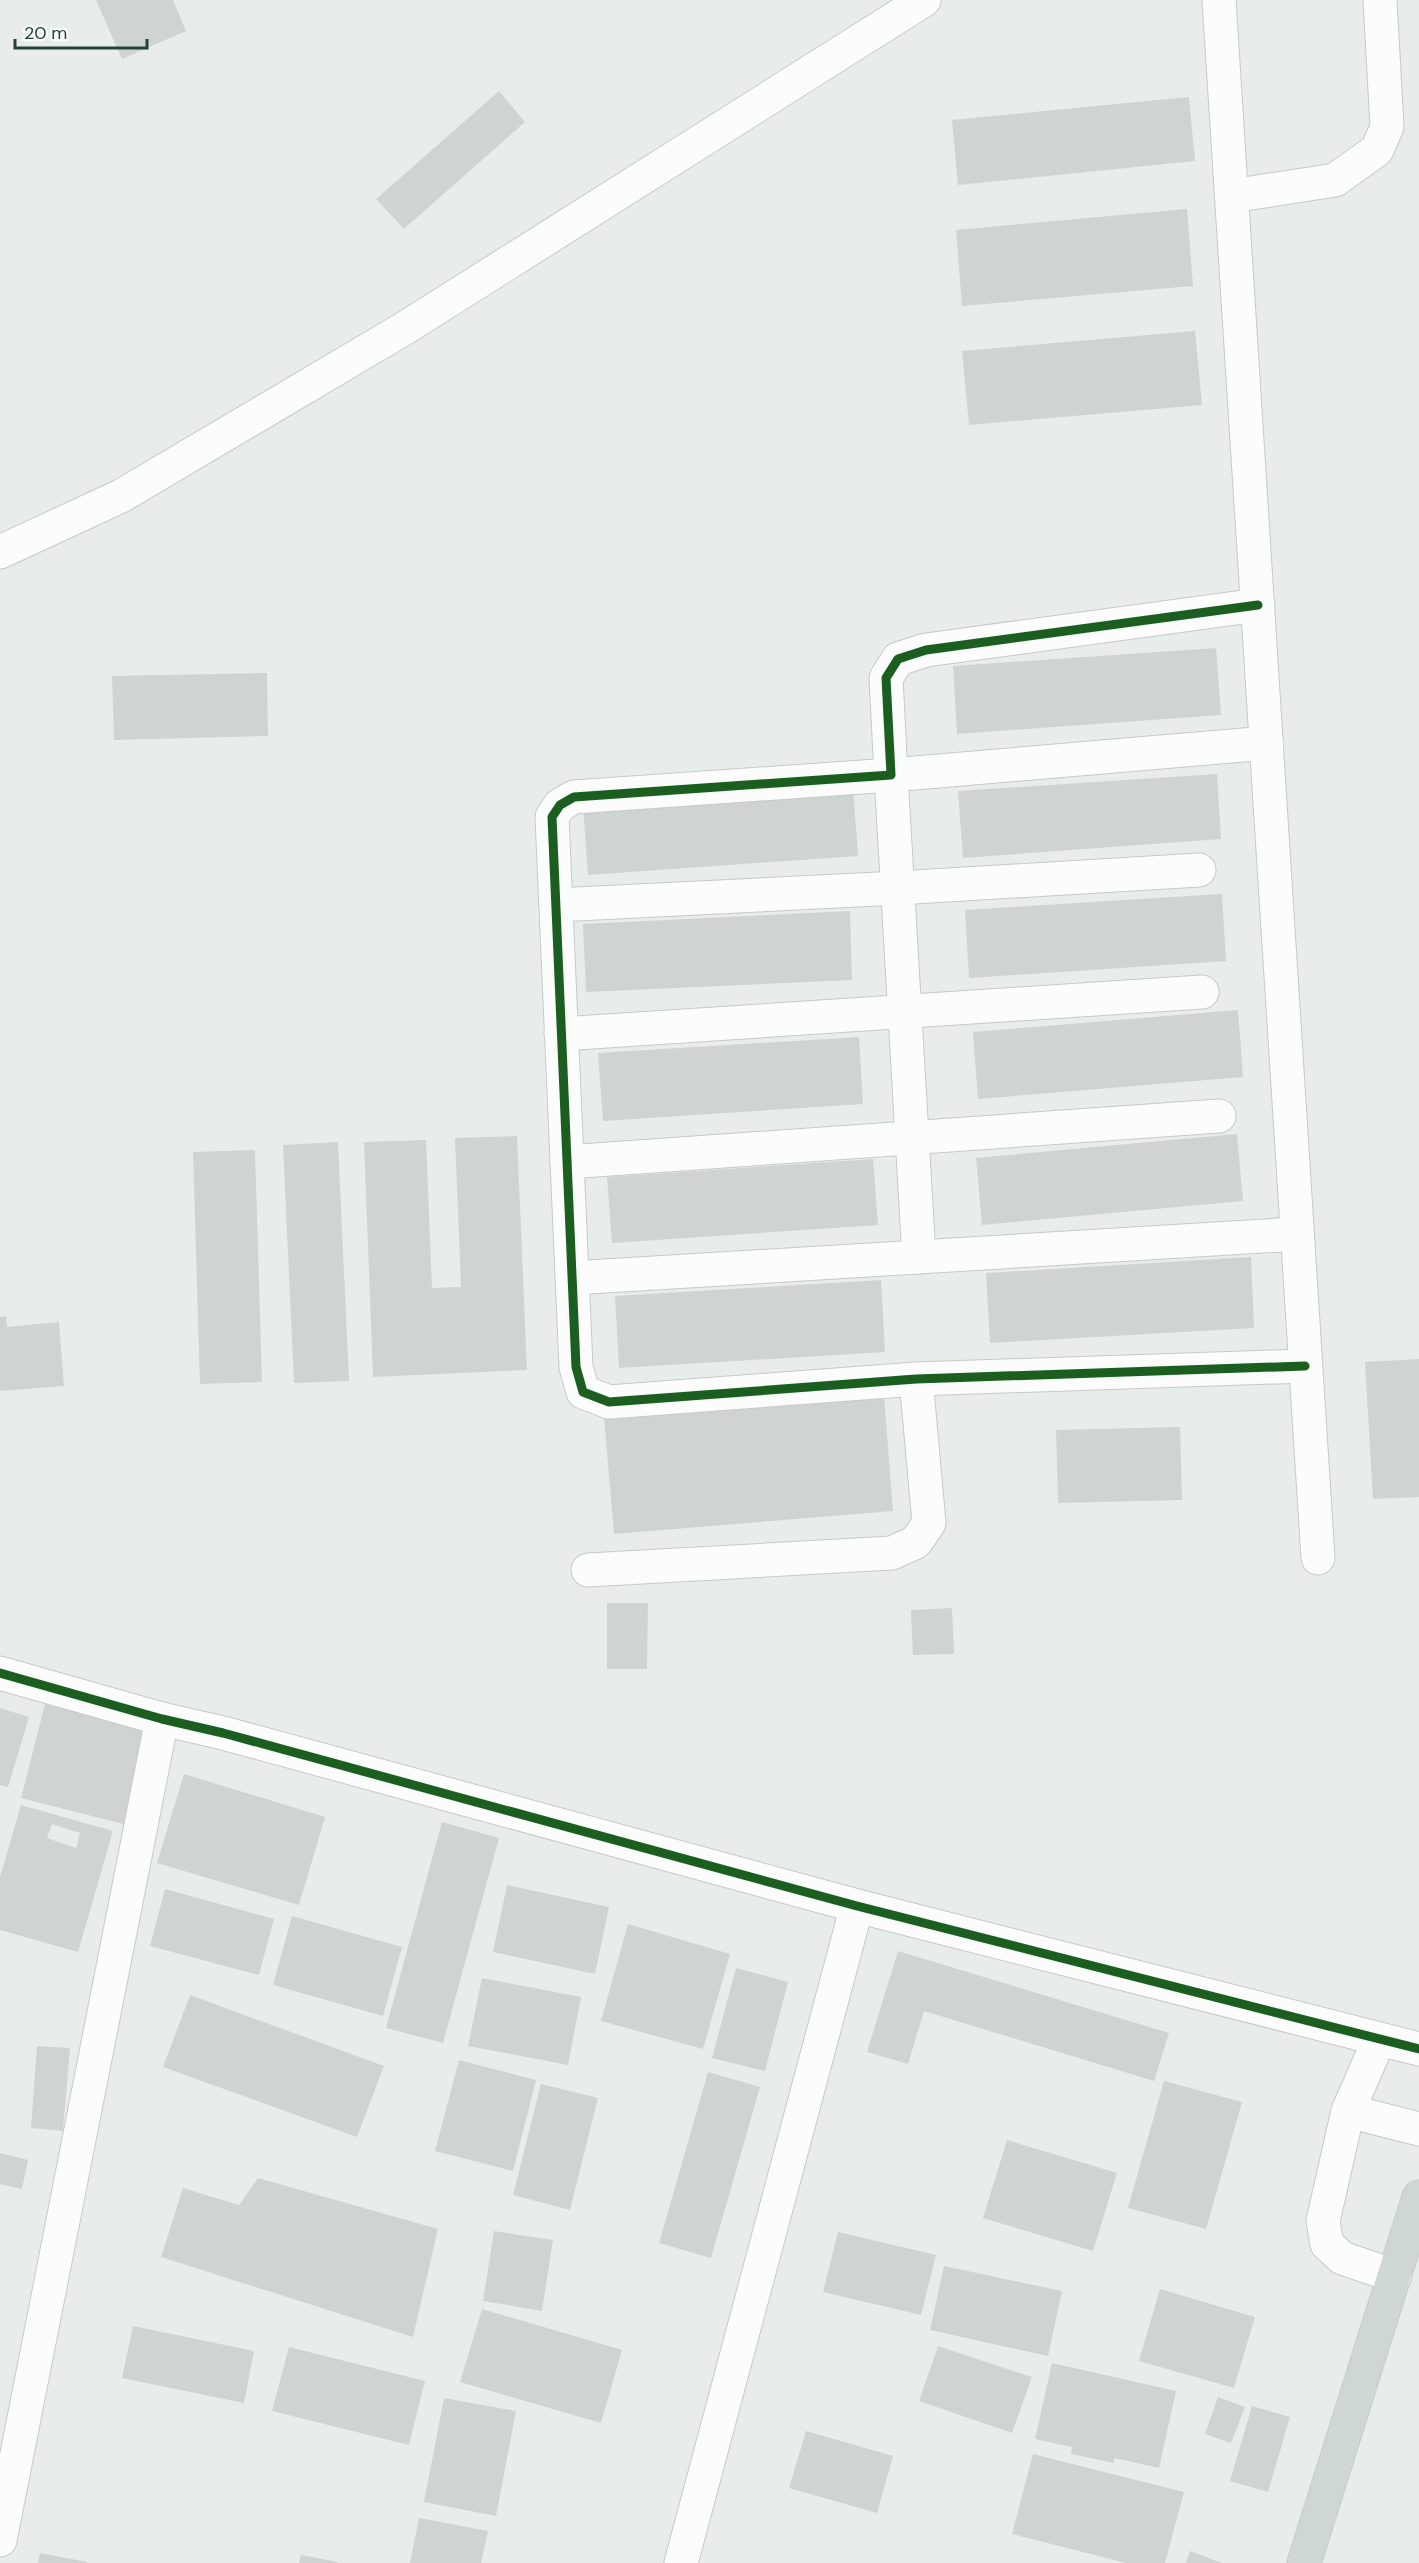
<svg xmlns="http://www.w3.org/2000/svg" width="1419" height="2563" font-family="'DM Sans',sans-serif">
	<rect width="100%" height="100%" fill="#e8edeb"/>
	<g fill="#cfd4d2" fill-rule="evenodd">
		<polygon points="96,0 173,0 186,31 122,59"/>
		<polygon points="499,91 525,122 404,229 376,199"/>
		<polygon points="1189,97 1195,161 958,185 952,120"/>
		<polygon points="1187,209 1193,286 962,306 956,230"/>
		<polygon points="1195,331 1202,405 969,425 962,351"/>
		<polygon points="1216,648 1221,715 957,734 953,666"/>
		<polygon points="267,673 268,736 114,740 112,676"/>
		<polygon points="1217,774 1221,839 963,858 958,791"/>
		<polygon points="853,787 858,856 588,875 583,807"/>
		<polygon points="1222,894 1226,961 969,978 965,910"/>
		<polygon points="850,911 852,980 586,992 583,924"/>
		<polygon points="1238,1010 1243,1077 978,1099 973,1032"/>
		<polygon points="859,1037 863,1104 603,1121 598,1053"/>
		<polygon points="1237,1134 1243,1201 982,1225 976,1158"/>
		<polygon points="517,1136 527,1370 373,1377 364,1142 426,1140 432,1288 461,1287 455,1138"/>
		<polygon points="338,1142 349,1381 294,1383 283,1145"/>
		<polygon points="255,1150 262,1382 200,1384 193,1152"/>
		<polygon points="873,1159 878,1225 612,1243 607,1177"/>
		<polygon points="1251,1257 1254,1328 990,1343 986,1273"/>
		<polygon points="881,1280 885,1352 619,1368 615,1296"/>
		<polygon points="6,1316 7,1327 59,1322 64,1386 0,1391 0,1317"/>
		<polygon points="1419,1359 1419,1497 1373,1499 1365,1362"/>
		<polygon points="884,1395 893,1511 614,1534 604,1417"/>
		<polygon points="1180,1427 1182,1500 1058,1503 1056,1430"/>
		<polygon points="607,1603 648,1603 647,1669 607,1669"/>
		<polygon points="952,1608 954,1654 913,1655 911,1610"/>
		<polygon points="45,1704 152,1732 127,1825 21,1798"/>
		<polygon points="0,1708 29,1717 8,1787 0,1785"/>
		<polygon points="184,1774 325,1817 299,1905 157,1863"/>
		<path d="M21,1805L113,1831L78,1952L0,1930V1877ZM52,1824L80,1833L76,1848L47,1838Z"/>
		<polygon points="442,1822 499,1838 443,2043 386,2028"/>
		<polygon points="507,1885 609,1907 595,1974 493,1952"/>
		<polygon points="165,1889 274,1919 259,1975 150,1946"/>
		<polygon points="292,1916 402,1947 383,2016 273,1985"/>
		<polygon points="628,1924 730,1954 703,2049 601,2021"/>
		<polygon points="898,1951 1169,2033 1154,2081 924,2011 908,2064 867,2052"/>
		<polygon points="736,1968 788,1982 765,2071 712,2058"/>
		<polygon points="482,1978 581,1997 568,2065 468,2046"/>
		<polygon points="190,1995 384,2066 357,2137 163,2067"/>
		<polygon points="37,2046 70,2048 63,2131 31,2128"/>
		<polygon points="459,2060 536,2080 513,2171 435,2151"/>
		<polygon points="708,2072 760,2087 711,2258 659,2243"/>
		<polygon points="1164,2081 1242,2102 1206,2229 1128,2208"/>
		<polygon points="541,2084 598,2098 570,2210 513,2195"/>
		<polygon points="1007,2140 1117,2173 1093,2251 983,2218"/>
		<polygon points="0,2153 28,2160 22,2189 0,2184"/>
		<polygon points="258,2178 438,2229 413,2337 161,2257 183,2188 239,2205"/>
		<polygon points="494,2231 553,2240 542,2311 483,2301"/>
		<polygon points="838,2232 936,2255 921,2315 823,2292"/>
		<polygon points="944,2266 1062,2291 1048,2356 930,2330"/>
		<polygon points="1160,2289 1255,2317 1234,2388 1139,2361"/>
		<polygon points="482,2309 622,2350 601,2423 460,2382"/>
		<polygon points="133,2326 254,2351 244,2403 122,2378"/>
		<polygon points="938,2346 1032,2377 1012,2433 919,2401"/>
		<polygon points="289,2347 425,2381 409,2445 272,2411"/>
		<polygon points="1052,2363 1176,2391 1159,2468 1114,2458 1114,2463 1071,2454 1072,2447 1035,2439"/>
		<polygon points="1218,2397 1245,2407 1231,2443 1205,2434"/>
		<polygon points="444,2398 516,2411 496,2516 424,2502"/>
		<polygon points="1252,2406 1290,2417 1268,2492 1230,2481"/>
		<polygon points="806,2431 893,2456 877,2513 789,2488"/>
		<polygon points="1033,2454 1184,2492 1165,2563 1126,2563 1012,2534"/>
		<polygon points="419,2518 488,2531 481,2563 410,2563"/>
		<polygon points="1190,2551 1222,2563 1186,2563"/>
		<polygon points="40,2553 87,2562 87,2563 38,2563"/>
		<polygon points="301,2555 338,2562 338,2563 299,2563"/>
	</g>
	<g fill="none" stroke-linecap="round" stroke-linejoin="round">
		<defs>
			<g id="minor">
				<polyline points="1219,0 1318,1558"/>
				<polyline points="1232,196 1335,180 1377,150 1387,127 1380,0"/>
				<polyline points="0,552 121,496 405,328 924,0"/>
				<polyline points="1258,605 926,650 898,659 886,678 891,775 574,797 560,805 552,817 576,1367 583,1392 609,1402 916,1379 1305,1366"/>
				<polyline points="556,905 898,888 1199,870"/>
				<polyline points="561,1034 1202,992"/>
				<polyline points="567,1162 1219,1116"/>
				<polyline points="919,1257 891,775 1267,743"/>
				<polyline points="572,1278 1297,1234"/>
				<polyline points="588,1570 892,1553 916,1542 929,1523 916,1379"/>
				<polyline points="0,1673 162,1719 223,1733 857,1906 1419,2049"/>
				<polyline points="1379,2040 1348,2111 1323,2221 1327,2244 1342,2258 1395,2276"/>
				<polyline points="1348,2111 1419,2129"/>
				<polyline points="0,2540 162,1719"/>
				<polyline points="681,2563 857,1906"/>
			</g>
			<polyline id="major" points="1304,2563 1419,2197"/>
		</defs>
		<use href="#minor" stroke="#c5cac8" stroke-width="35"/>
		<use href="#major" stroke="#c3ccc9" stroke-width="35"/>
		<use href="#minor" stroke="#fcfcfc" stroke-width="33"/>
		<use href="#major" stroke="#cfd7d5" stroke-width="33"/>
		<defs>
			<g id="cycleway">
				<polyline points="1258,605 926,650 898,659 886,678 891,775 574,797 560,805 552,817 576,1367 583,1392 609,1402 916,1379 1305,1366"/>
				<polyline points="0,1673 162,1719 223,1733 857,1906 1419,2049"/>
			</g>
		</defs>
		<use href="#cycleway" stroke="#f7fbf9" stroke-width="13"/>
		<use href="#cycleway" stroke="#1b5e20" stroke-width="9"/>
	</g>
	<path d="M15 39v9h132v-9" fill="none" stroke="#24423a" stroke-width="3"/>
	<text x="24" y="39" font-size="18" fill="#24423a" stroke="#f7fbf9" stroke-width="4.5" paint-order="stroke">20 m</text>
</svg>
